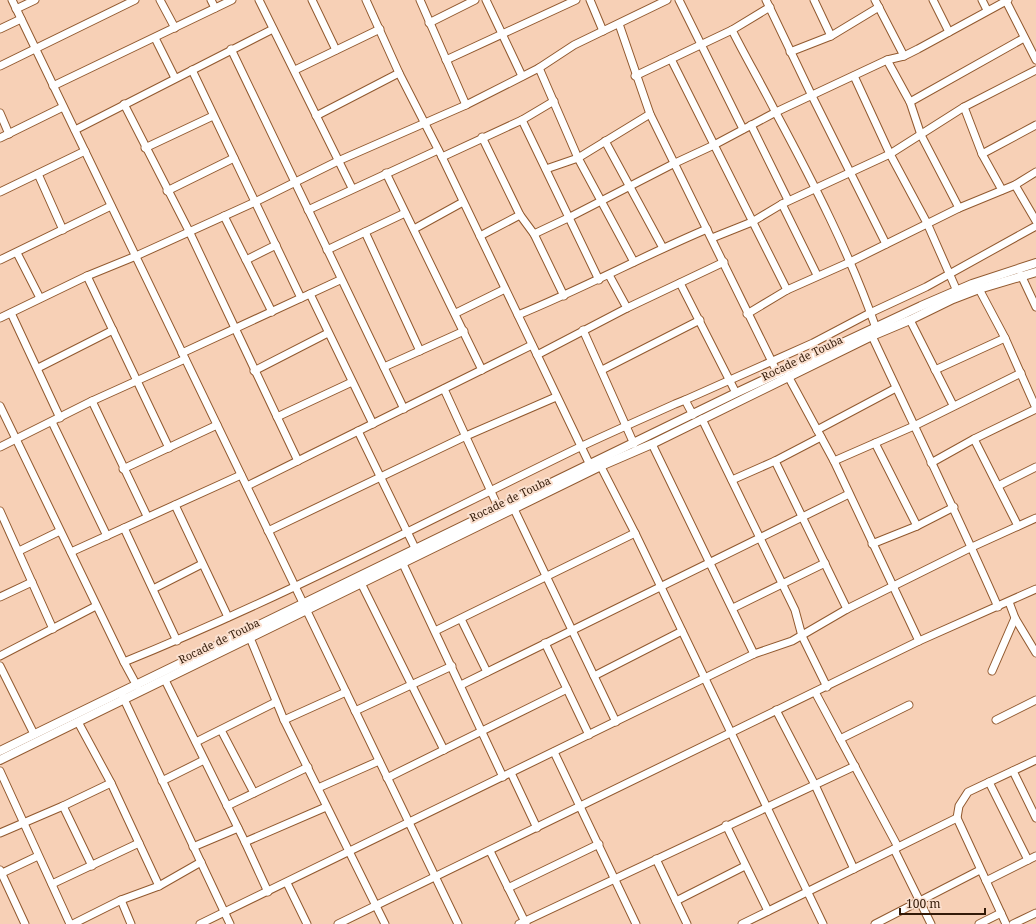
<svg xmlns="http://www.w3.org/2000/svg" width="1036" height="924" font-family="'Noto Serif',serif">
	<rect width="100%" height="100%" fill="#f7d0b6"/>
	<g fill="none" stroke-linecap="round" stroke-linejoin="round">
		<defs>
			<g id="minor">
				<polyline points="12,0 458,924"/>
				<polyline points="160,0 175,28"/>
				<polyline points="211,0 215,8"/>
				<polyline points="259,0 352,188"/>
				<polyline points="312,0 336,50"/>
				<polyline points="366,0 399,73 442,157 590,465"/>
				<polyline points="420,0 466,105"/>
				<polyline points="486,0 522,76"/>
				<polyline points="590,0 603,31"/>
				<polyline points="679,0 743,129"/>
				<polyline points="766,0 812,96 886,244"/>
				<polyline points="814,0 831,36"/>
				<polyline points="875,0 904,56"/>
				<polyline points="933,0 949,32"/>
				<polyline points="982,0 987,10"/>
				<polyline points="1006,1 1036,60"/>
				<polyline points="16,9 35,0"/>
				<polyline points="429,23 475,0"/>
				<polyline points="619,24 650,114 778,374"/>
				<polyline points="0,29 21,19"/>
				<path d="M732,30C746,58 762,85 776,113C813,182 850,254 876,328"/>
				<polyline points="155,38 175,78"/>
				<polyline points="231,49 404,409"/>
				<polyline points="790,52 831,36 879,7"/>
				<polyline points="671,59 787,290"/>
				<polyline points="446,60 576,0"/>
				<polyline points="887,60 910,102 921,135 959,208"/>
				<polyline points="0,66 135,0"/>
				<polyline points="539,68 578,158 634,262"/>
				<polyline points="192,70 301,298"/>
				<polyline points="295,70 380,29"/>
				<polyline points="635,76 732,30 770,7"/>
				<polyline points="854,76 890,154 927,223 957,291"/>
				<polyline points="53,86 232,0"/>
				<polyline points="910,102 1024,38"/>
				<polyline points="124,104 189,231 298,461"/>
				<polyline points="964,107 982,154 1002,190"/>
				<polyline points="0,113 9,134"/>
				<polyline points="316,116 399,73"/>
				<polyline points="522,120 599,280"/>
				<polyline points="751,125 788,200"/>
				<polyline points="75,130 273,29"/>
				<polyline points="482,137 520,215 534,234 564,296"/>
				<polyline points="0,138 63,107"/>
				<polyline points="605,141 663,248"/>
				<polyline points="145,148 213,116"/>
				<polyline points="982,154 1036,125"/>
				<polyline points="442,157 522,120 554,101"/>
				<polyline points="546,169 578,158 650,114"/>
				<polyline points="386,173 482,370"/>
				<polyline points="38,174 63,230"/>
				<polyline points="1015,185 1036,221"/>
				<polyline points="167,191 234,158"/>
				<polyline points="0,192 85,151"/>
				<polyline points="782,204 817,275"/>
				<polyline points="308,210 438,150"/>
				<polyline points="224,216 272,312"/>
				<polyline points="414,229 463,202"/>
				<polyline points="365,232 420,351"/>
				<polyline points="534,234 568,218 673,164 714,145 776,112 887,60 904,56 918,49 1008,0"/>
				<polyline points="480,236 520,215"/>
				<polyline points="712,238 752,222 782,204 890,154 964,107 1036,70"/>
				<polyline points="327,250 405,213"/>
				<polyline points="17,253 40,298"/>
				<polyline points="0,260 111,206"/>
				<polyline points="246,260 276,245"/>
				<polyline points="609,275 627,308"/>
				<polyline points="1021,275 1036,307"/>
				<polyline points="87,276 169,448"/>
				<polyline points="680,283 736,393"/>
				<polyline points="979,289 1005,338 1036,408"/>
				<polyline points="310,294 373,424"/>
				<polyline points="11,313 60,418"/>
				<polyline points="456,313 505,289"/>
				<polyline points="747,314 787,290 850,262 959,208 1015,185 1036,172"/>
				<path d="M518,315C582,289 643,256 707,229"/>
				<polyline points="0,318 87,276 136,256 255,202 338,161 466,105 539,68 574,45 667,0"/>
				<polyline points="910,320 953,405"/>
				<polyline points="583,330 634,444"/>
				<path d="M872,336C914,426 958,516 998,607"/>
				<polyline points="182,353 340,280"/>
				<polyline points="537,355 627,308 724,262"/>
				<polyline points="384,367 464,331"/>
				<polyline points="38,368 113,330"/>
				<polyline points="602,370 700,320"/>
				<polyline points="935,370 1005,338"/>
				<polyline points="254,371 328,333"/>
				<polyline points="788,376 834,461 919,641"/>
				<polyline points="444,389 499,509"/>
				<polyline points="685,400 813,343 870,313 926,287 1036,226"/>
				<polyline points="92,401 147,516"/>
				<polyline points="0,406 124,662 137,686"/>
				<polyline points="277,417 352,382"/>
				<polyline points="702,419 795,610 802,636 827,687"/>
				<polyline points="52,422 107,536"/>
				<polyline points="817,430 896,388"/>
				<polyline points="358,431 416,550"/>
				<polyline points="974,439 1018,526"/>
				<polyline points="875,443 917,526"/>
				<polyline points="652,444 754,654"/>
				<polyline points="0,447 92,401 185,359"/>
				<polyline points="598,461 635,533 823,924"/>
				<polyline points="775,461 847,609"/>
				<polyline points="834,461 914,426 1021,373"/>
				<polyline points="931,463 974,439 1036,409"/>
				<polyline points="123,469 217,425"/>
				<polyline points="732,480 775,461 821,437"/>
				<polyline points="247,486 532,345"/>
				<polyline points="998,486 1036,467"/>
				<polyline points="175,505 228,617"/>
				<polyline points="514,509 616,722"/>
				<polyline points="0,511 53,629"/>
				<polyline points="124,528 177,641"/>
				<polyline points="268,531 466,436 556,397"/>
				<polyline points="872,544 917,526 954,507"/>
				<polyline points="19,551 60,531"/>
				<polyline points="71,552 241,475"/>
				<polyline points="403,564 503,777"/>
				<polyline points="361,583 444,750"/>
				<polyline points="153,589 202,564"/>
				<polyline points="0,597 32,582"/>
				<polyline points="1009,602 1015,618 1036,653"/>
				<polyline points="733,608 825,563"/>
				<polyline points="461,619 487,672"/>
				<polyline points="435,631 635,533"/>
				<polyline points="248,633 284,720 385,924"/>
				<polyline points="545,643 589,735"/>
				<polyline points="0,656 96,606"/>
				<path d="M124,662C280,599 429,520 580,447C612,432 644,418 675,404L685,400L693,415"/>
				<polyline points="0,666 34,734"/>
				<polyline points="992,671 1015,618"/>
				<polyline points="594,676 682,631"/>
				<polyline points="165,680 245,842 268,892"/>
				<polyline points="461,685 849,494"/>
				<polyline points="815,692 898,847"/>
				<polyline points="122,695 230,924"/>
				<polyline points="776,710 815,785 854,869"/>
				<polyline points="355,711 452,666"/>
				<polyline points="284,720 346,692"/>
				<polyline points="996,720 1036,700"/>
				<polyline points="78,722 111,783 159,886"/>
				<polyline points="221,730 254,793"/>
				<polyline points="840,739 909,705"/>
				<polyline points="196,742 276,702"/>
				<polyline points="554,752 636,924"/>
				<polyline points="0,771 70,924"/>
				<polyline points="1013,771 1036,818"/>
				<polyline points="511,773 537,828"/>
				<polyline points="387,778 567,689"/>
				<polyline points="162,781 204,760"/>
				<polyline points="989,782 1028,860"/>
				<polyline points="318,788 379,761"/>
				<polyline points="63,806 92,866"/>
				<polyline points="227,806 308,767"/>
				<polyline points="726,825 768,911"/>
				<polyline points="0,833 63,806 111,783"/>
				<polyline points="245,842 326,807"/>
				<polyline points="193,847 238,828"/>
				<polyline points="894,849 931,924"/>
				<polyline points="490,851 526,924"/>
				<polyline points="656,859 687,924"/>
				<polyline points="0,870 25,924"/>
				<polyline points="0,874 38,856"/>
				<polyline points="986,881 1036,856"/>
				<polyline points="287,883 307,924"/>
				<polyline points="52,884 139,843"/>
				<polyline points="508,888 599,844"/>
				<polyline points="121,900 131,924"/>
				<polyline points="676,901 745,866"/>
				<polyline points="73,924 121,900 159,886 201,862"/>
				<polyline points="200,924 754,654 792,641 847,609 972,547 1036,518"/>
				<polyline points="338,924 919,641 1036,589"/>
				<polyline points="519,924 855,766"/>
				<polyline points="742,924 957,818"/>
				<polyline points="875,924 980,870"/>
				<polyline points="979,924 1001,913"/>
				<polyline points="1006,924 957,818 959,806 968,792 1036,760"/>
				<polyline points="1013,924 1036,913"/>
			</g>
			<g id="major">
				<polyline points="0,751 736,393 921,306 972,284 1036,263"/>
				<polyline points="0,760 601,466 652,444 872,336 910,320 953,299 979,289 1036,272"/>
			</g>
		</defs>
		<use href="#minor" stroke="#91592f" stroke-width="9"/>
		<use href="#major" stroke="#91592f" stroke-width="10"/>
		<use href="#minor" stroke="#fff" stroke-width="7"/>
		<use href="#major" stroke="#fff" stroke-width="8"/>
	</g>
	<g text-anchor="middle" stroke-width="4" stroke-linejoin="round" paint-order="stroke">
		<g font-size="11" fill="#321a08" stroke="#fbe0cf">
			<text transform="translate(802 358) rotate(-26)" y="4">Rocade de Touba</text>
			<text transform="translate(510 499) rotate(-26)" y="4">Rocade de Touba</text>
			<text transform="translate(219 641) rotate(-26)" y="4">Rocade de Touba</text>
		</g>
	</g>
	<path d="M900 908v6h85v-6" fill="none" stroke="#321a08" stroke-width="2"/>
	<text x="906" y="908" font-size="12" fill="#321a08" stroke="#fbe0cf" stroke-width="3" paint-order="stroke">100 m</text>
</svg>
